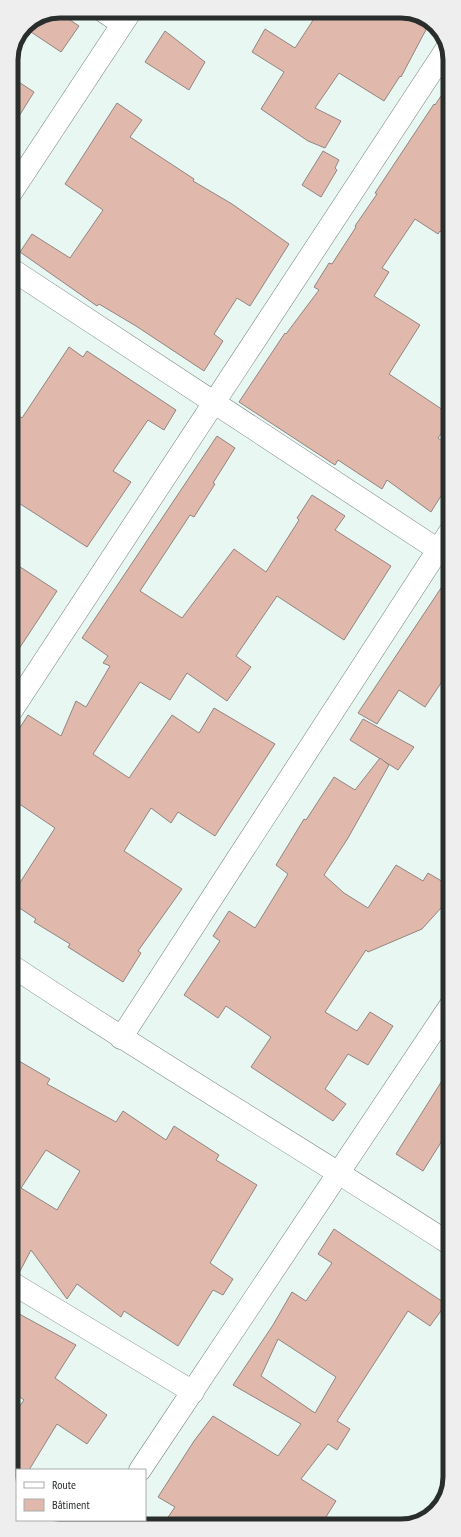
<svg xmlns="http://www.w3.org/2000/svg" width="461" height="1537" font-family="'PT Sans Narrow',sans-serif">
	<rect width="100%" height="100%" fill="#e9f7f3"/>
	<g fill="#e1b9ac" stroke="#908581" fill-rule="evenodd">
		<polygon points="319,11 407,11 430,22 401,77 400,76 384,101 339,73 315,108 341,121 325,148 308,141 261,109 284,72 252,52 265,29 295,48"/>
		<polygon points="58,12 79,26 61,52 25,28 26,25"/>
		<polygon points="165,31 205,62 189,90 145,62"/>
		<polygon points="11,77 34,92 11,129"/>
		<polygon points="449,84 449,237 440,231 438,234 415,219 382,268 389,272 374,296 420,325 389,374 446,412 442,419 448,424 438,438 449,446 449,483 431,512 387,480 382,489 338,460 335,465 239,402 285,333 286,334 319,290 314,287 329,263 332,264 356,227 355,226 377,194 375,193 434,104 435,105"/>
		<polygon points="117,103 142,120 130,137 194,179 193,181 232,204 289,244 250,306 237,298 214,334 223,341 204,371 136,326 99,304 97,306 20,252 32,234 70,258 103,210 65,184"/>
		<polygon points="323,151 339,160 335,168 337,170 321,197 302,185"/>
		<polygon points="69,347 83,357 87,351 176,410 164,430 148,420 113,471 131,482 87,547 11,498 11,411 22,418"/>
		<polygon points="217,436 235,448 213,483 215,484 194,517 190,515 140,591 182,618 234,549 266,572 299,520 297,518 312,495 345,516 335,530 391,566 344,640 277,596 236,656 251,667 227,701 187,673 170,700 140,682 93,754 129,778 172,715 199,733 214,708 275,744 215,836 178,812 171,823 151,808 124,851 182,889 138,951 141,953 123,982 68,947 70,944 34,922 36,919 12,903 12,895 55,828 12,799 12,740 28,715 61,736 76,701 86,707 110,666 103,663 108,656 82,638"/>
		<polygon points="11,561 57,591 11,661"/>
		<polygon points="449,576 449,671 425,707 399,690 377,724 358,713"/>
		<polygon points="363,719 414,747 398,770 350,740"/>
		<polygon points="380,758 389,765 348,838 324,875 344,893 368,908 396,865 423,881 428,873 450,886 450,914 441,908 422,929 368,952 366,950 325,1012 357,1031 370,1012 393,1026 368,1065 348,1054 325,1089 346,1104 333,1121 251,1067 271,1037 226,1006 218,1018 184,995 220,941 213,936 229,911 255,928 288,874 276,865 304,819 306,820 334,777 355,790"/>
		<path d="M12,1057L50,1079L47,1084L116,1122L123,1111L166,1140L174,1126L219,1155L216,1160L257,1185L210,1263L233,1279L223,1295L213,1290L178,1346L124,1311L121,1317L77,1284L67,1299L31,1250L19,1273L12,1271ZM46,1150L80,1171L57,1210L21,1188Z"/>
		<polygon points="450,1068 450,1128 423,1171 396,1154"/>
		<path d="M334,1229L446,1304L430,1326L408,1311L337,1421L350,1429L337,1450L328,1444L301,1479L336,1501L321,1525L162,1526L175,1507L158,1497L194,1441L213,1416L278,1456L301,1424L233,1385L273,1325L292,1292L306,1301L332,1263L318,1254ZM278,1339L336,1377L315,1413L261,1376Z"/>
		<polygon points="12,1310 76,1345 55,1378 107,1415 87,1444 57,1424 29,1470 12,1470 12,1417 24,1400 12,1391"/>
	</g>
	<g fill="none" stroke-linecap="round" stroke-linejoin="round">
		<defs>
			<g id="street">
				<polyline points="103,11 122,24"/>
				<polyline points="11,193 131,11"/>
				<polyline points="11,269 449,557"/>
				<polyline points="12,710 447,48"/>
				<path d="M12,966C156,1062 305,1150 450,1244"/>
				<polyline points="121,1038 449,533"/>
				<polyline points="12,1283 193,1392"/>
				<polyline points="140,1470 450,1006"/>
				<polyline points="46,1520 53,1524"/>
				<polyline points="102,1526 106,1520"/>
			</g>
		</defs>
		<use href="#street" stroke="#75807d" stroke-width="23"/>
		<use href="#street" stroke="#fff" stroke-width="22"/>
	</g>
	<path d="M0 0H461V1537H0ZM60 18H401A42 42 0 0 1 443 60V1477A42 42 0 0 1 401 1519H60A42 42 0 0 1 18 1477V60A42 42 0 0 1 60 18Z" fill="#eee" fill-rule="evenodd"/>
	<path fill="none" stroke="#292e2c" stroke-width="5" d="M60 18H401A42 42 0 0 1 443 60V1477A42 42 0 0 1 401 1519H60A42 42 0 0 1 18 1477V60A42 42 0 0 1 60 18Z"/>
	<rect x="16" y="1469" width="130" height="52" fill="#ffffff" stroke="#a9abab"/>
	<rect x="24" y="1482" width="20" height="6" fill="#ffffff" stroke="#a9abab"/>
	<text x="52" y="1489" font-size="12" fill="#292e2c">Route</text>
	<rect x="24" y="1499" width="20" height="12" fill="#e1b9ac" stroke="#a9abab"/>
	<text x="52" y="1509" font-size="12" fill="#292e2c">Bâtiment</text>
</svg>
